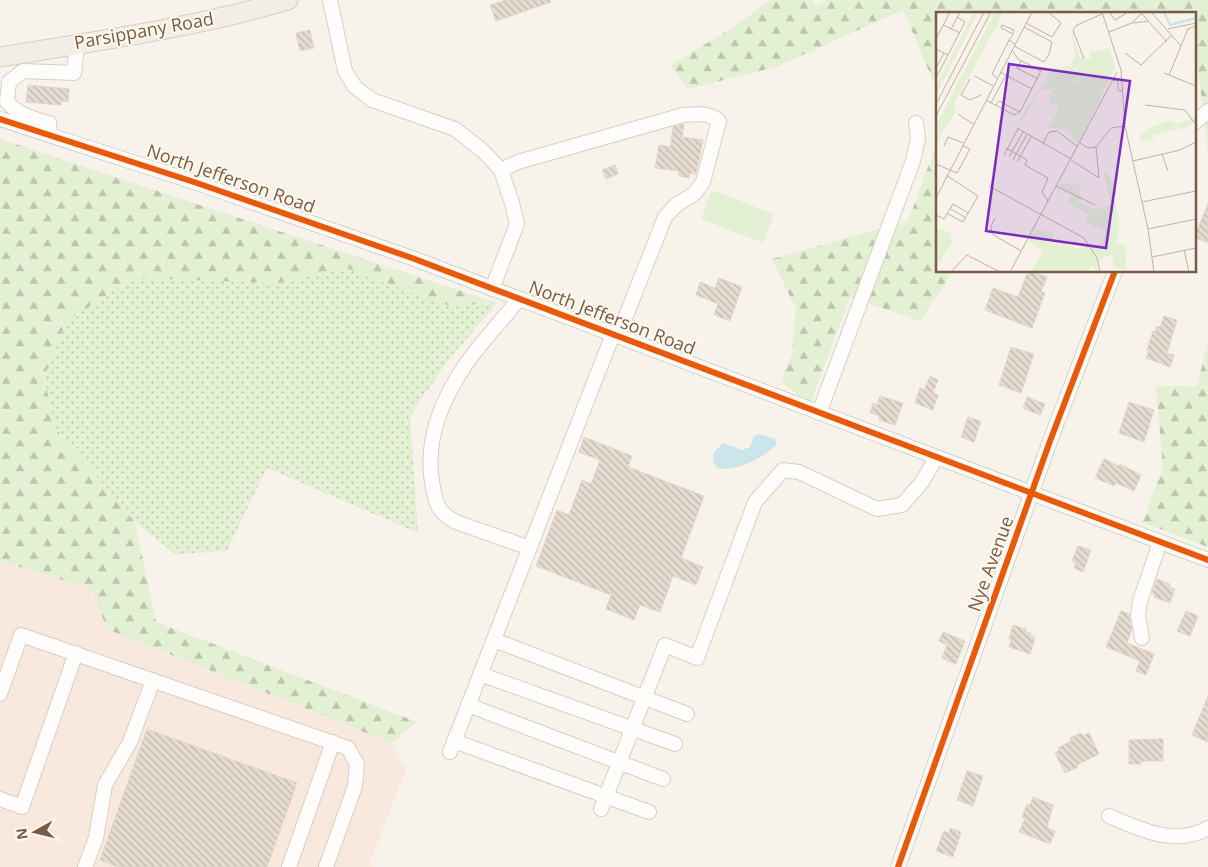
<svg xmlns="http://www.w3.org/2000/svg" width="1208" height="867" font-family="'Open Sans',sans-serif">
	<defs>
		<pattern id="grass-dots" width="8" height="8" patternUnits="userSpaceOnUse" patternTransform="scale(1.25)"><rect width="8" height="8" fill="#e3f0d3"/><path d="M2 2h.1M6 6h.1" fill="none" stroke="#bdc5ad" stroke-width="1.8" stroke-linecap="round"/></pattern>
		<pattern id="forest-firs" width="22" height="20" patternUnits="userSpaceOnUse" patternTransform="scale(1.25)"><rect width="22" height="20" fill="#e3f0d3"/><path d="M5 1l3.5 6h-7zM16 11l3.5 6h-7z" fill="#bdc5ad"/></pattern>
		<pattern id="building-back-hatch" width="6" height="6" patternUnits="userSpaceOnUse" patternTransform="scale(1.25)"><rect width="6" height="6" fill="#e5dbd1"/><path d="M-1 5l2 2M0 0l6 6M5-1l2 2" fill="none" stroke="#beb5ab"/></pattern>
	</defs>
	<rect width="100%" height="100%" fill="#f8f3ea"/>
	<polygon fill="#f9e8dd" points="0,561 92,589 107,629 391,743 406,770 369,864 377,867 0,867"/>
	<polygon fill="url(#grass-dots)" points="346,268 450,306 497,303 444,366 410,416 418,533 267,468 227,551 175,554 135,522 55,428 44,377 67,321 133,278 278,283"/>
	<g fill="url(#forest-firs)">
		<polygon points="771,0 813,0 815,5 828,0 1208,0 1208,154 1198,69 1194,64 1194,14 937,14 937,90 903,10 776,67 688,89 671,65 730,29"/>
		<polygon points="0,139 497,303 450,306 346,268 278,283 133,278 67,321 44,377 55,428 135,522 156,622 417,722 391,743 107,629 92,589 0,561"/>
		<polygon points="937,143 937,271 953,271 920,321 850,297 810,405 781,381 792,354 796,309 772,259 908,221"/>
		<polygon points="1208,342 1208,547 1142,522 1163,467 1156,386 1197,386"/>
	</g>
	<polygon fill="#e3f0d3" points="712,190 774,214 763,243 701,219"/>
	<path fill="#cae6ea" d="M760,434L775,439L777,444C767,456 732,475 716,467L713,461V453L723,443L742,450L750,447L754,436Z"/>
	<g fill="url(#building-back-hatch)" stroke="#e1d6cc">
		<polygon points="506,0 550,0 551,2 496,21 490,5"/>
		<polygon points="310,30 314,48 300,51 296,33"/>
		<polygon points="28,85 69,89 68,102 62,101 61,105 26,102"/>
		<polygon points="684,124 682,137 703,140 696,174 690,173 689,178 679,176 679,171 655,168 659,145 670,147 673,127"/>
		<polygon points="615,165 618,174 606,179 602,170"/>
		<polygon points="1208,204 1208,243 1194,237"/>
		<polygon points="1028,271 1047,277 1041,292 1045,293 1032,328 985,310 993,288 1018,297"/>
		<polygon points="719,278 742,287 730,321 714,315 718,304 696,295 700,282 715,288"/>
		<polygon points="1164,316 1177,320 1167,353 1174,355 1170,367 1146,358 1149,350 1147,350 1153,331 1155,332 1157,326 1160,327"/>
		<polygon points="1011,347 1034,354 1021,393 999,385"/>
		<polygon points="930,376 938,380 933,393 938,395 933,410 915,403 920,388 924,390"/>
		<polygon points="880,396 903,403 895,425 879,420 880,416 870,413 873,403 877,405"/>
		<polygon points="1027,397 1045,404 1040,415 1023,408"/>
		<polygon points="1129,402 1154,410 1144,442 1119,433"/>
		<polygon points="968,417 981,421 974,442 961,437"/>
		<polygon points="584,437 632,456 628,467 704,496 681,558 703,567 696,585 673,576 660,612 640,605 634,620 606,609 611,595 536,566 557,510 569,515 582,480 591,484 600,460 579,452"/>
		<polygon points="1104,459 1119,466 1120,464 1141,475 1134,491 1116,483 1114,486 1095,478"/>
		<polygon points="1078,546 1091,550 1083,572 1074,568 1076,563 1072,561"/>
		<polygon points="1157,579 1170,584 1169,587 1175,589 1170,603 1154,597 1155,594 1152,593"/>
		<polygon points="1121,611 1129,614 1132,629 1127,643 1154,654 1146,675 1136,671 1140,661 1106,647"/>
		<polygon points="1186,611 1198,616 1190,636 1177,631"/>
		<polygon points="1013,625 1026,629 1026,632 1031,633 1030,636 1035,638 1030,654 1009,647 1011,640 1009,639"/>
		<polygon points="943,632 965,641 956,664 942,658 947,645 939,641"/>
		<polygon points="1208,696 1208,742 1192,735"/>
		<polygon points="147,729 297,783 267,867 119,867 100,860"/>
		<polygon points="1081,733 1083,736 1089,733 1099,754 1077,765 1078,767 1065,773 1055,753 1060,750 1058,748 1071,741 1070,738"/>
		<polygon points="1163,739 1163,761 1142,761 1142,764 1129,764 1129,740"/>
		<polygon points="967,771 983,776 973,806 957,800"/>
		<polygon points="1033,797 1053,805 1047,828 1055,831 1050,844 1019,832 1025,818 1022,817 1027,804 1030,805"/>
		<polygon points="950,828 961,832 953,857 936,851 944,831 949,833"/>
	</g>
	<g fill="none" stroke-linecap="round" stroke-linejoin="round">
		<defs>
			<g id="minor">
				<polyline points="330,0 345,71 355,87 372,100 455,129 483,151 501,170 512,203 517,224 492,289"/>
				<polyline points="0,119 197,183 412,258 1208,560"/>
				<polyline points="1194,123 1208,111"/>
				<path d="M50,134L49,123C31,118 20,116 7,102L9,82L23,71L74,73L77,44"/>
				<path d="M501,170L518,162L683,115C695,114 709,112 719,121L703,182L694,194L676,205L665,217L618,336"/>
				<path d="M519,299C502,321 481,342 466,364C442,399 425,440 432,482C436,504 436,511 456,522L530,548"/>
				<polyline points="819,413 913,161 918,139 916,123"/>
				<polyline points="1142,638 1138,615 1140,601 1160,542"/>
				<polyline points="494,640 687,714"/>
				<polyline points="480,674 675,744"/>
				<polyline points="0,694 21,635 348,748 357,764 355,786 326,867"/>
				<polyline points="468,705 663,779"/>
				<polyline points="454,741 649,812"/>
				<polyline points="450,752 613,334"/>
				<polyline points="0,799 22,807 76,653"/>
				<polyline points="601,809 665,645 697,658 755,502 783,470 799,472 877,509 902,505 922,482 936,458"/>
				<path d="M1109,816C1139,829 1176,847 1208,828"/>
				<polyline points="85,867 96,838 105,785 130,742 153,680"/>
				<polyline points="289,867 333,742"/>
				<polyline points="898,867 1050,441 1115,271"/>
			</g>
			<path id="major" d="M0,57C96,41 194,28 288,0"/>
		</defs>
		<use href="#minor" stroke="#d6cfc6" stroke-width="16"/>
		<use href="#major" stroke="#d7cdc5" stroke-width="21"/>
		<use href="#minor" stroke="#fefdfc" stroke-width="14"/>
		<use href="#major" stroke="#f3eee5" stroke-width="19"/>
		<defs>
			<g id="cycleway">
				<polyline points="0,119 197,183 412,258 1208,560"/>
				<polyline points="898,867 1050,441 1115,271"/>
			</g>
		</defs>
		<use href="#cycleway" stroke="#fff8ec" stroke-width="9"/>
		<use href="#cycleway" stroke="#e8590c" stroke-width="6"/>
	</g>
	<g text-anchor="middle" stroke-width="4" stroke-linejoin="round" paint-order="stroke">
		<g font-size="18" fill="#795b47" stroke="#fff8ec">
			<text transform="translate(144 31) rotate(-10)" y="6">Parsippany Road</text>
			<text transform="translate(231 179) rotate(19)" y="6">North Jefferson Road</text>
			<text transform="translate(612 318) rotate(21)" y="6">North Jefferson Road</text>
			<text transform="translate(991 564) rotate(-70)" y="6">Nye Avenue</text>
		</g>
	</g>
	<g transform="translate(936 12)">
		<rect width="260" height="260" fill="#f8f3ea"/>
		<path d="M133,68L148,72L152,82L150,111L142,132L128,117L112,116L123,97L113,89V82Z" fill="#e3f0d3"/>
		<path d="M38,0H42L0,83V73ZM59,0H68L19,90L20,99L0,131V113ZM135,17L145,48L155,47L154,40L173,36L180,54L142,132L150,111L152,82L148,72L141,68H133L119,77L104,78L85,112L83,108L116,58L124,59L126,54H134L139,44ZM260,105V109L248,116L217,123L218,127L205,130L204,124L214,116L235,108L241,112ZM172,160L181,181L177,182L183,209L181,231L189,233L191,260L178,255L176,242L161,250L162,260L156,254L150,260H95L107,238L92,230L99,217L118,221L117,227L140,236L161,233L168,228L169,220L149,209L152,203L131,190L136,181L122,173L126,170L135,173L143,171L145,190L159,198L175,193L168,162ZM6,217L15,222L16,231L0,255V218Z" fill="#e3f0d3"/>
		<path fill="none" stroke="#cae6ea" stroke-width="2.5" d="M228,0L234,13L260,6"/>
		<path fill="none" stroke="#c1b1a4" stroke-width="1" d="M166,0L185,58L189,114L212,217L218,260M173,0L179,8L192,0M215,0L245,34M206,2L231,30M90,11L116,25L125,11L112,0M197,11L213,9M7,13L24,21M15,17L24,0M232,17L260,11M173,20L196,11L207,0M0,27L14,0M73,28L77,22L78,18L66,13L65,16L77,22M78,34L108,50L113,42L116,30L88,15M0,37L12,43L0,66M189,41L205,53L236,23M12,43L29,10L21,5M148,47L137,18L141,13L166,2M85,49L81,56L102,67M0,56L8,41M64,60L96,77M228,61L260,74M233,63L252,17L260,14M39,64L57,74M61,66L56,62L73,28L79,32M34,67L25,83L34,88L45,83M177,69L182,68V78L186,79M50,88L78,103L84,100L105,59L82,47L76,38M55,91L70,63M0,92L48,0M60,93L63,89L84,100M209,93L249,98L260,113M22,102L37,112M0,104L55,0M81,116L135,147M107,131L113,120L121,119L142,135M144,131L152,136L160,135L175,116L189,114M8,134L12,125L27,131M70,136L91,148L89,153L112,166L106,180L112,189M226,142L232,159M68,143L82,117M73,145L87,120M77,148L91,122M135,148L163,166L160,135M197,149L244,138L260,130M81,150L95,125M0,152L21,161L34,137L26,133M10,163L42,184L27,210L12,202M53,174L148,226L161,246L164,260M120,174L159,193M0,186L96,0M206,190L260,179M15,197L30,206M0,203L8,207L17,192L32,201M59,206L55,214L56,222L85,239M212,217L260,207M248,238L253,260M216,245L260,236M15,260L31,243L64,260M74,260L181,60"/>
		<path fill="#7b2cbf" fill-opacity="0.15" stroke="#7b2cbf" stroke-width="2.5" d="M73,52L194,69L170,236L50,219Z"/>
		<rect width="260" height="260" fill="none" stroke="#795b47" stroke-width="2.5"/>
	</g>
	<g transform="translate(35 832) rotate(262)" stroke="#fff8ec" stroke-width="4" paint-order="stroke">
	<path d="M0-4L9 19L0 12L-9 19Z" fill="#795b47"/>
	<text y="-8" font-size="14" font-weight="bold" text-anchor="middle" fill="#795b47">N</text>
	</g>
</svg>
